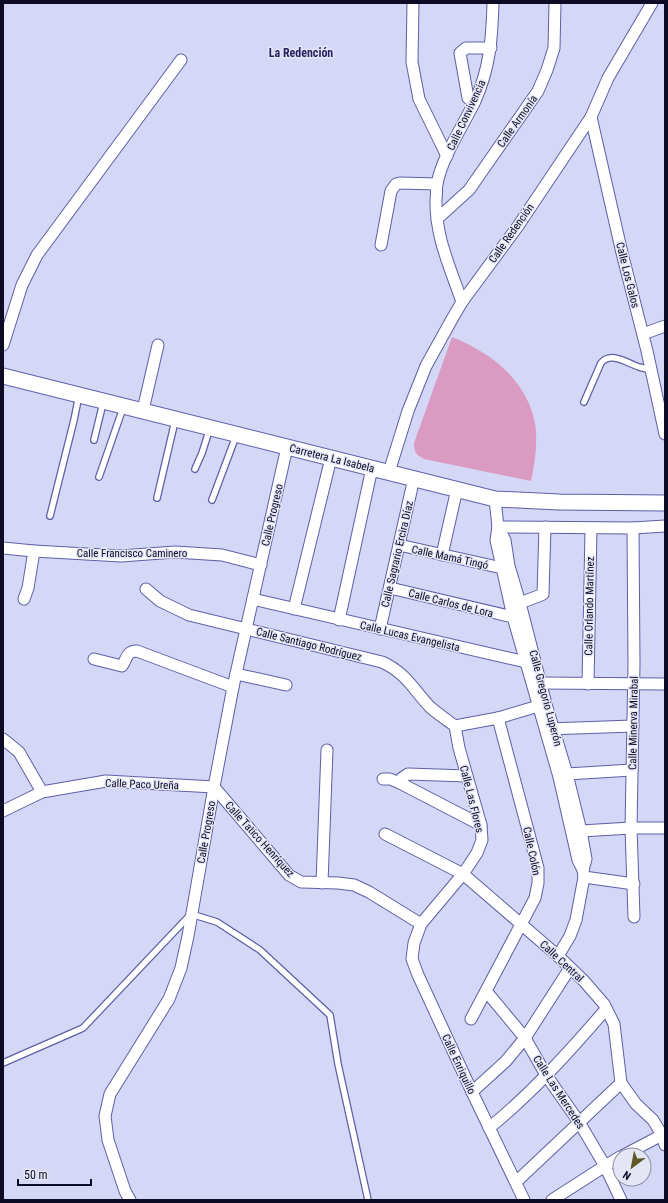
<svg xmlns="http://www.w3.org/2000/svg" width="668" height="1203" font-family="'Roboto Condensed',sans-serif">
	<rect width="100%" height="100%" fill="#d5d7f7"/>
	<path fill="#da9ac2" d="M452,337C491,353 526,379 535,423C538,442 535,462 531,481L424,459C416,455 414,452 414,443Z"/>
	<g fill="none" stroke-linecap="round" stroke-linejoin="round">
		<defs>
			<g id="lane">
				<path d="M584,402L601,363C611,351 627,363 639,367C643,368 647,369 652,370"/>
				<polyline points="94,440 103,403"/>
				<polyline points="195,469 202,453 210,428"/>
				<polyline points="99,477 123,408"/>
				<polyline points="157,498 175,421"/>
				<polyline points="212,500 236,436"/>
				<polyline points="50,516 74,420 79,395"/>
				<polyline points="3,1063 83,1028 191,914 217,922 260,950 330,1015 338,1064 368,1200"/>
			</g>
			<g id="street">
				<polyline points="413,3 412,62 419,99 447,156"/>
				<polyline points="474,103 468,98 460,53 466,48 491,48"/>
				<polyline points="591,117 622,253 647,351 665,434"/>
				<polyline points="437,219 469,190 538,91 547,70 554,48 555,3"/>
				<polyline points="381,245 391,191 396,184 400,183 437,184"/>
				<path d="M462,302C450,267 435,236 436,199C437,194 436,189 437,184C442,157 463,126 475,101C490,68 492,38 493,3"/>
				<polyline points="643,334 665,326"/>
				<polyline points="3,345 22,285 37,255 181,60"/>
				<polyline points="143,410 158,345"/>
				<polyline points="389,472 408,411 426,366 452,319 462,302 518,226 591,117 608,78 652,3"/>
				<polyline points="495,499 498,527 496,540 513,617 559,777 578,860 583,870 584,877 576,920 570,936 558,956"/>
				<polyline points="498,527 505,540 509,566 520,603 546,704 567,774 581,831 586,859 583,870"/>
				<polyline points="498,527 633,528 665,526"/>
				<polyline points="633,528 634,664 631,828 634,917"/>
				<polyline points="399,545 502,568"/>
				<polyline points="3,548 34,551 121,556 175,552 222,555 261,565"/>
				<polyline points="442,555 457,489"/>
				<polyline points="390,588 513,617"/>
				<path d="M146,589L160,601L189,615L382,662C406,673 413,689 430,707C438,714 447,720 455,726"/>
				<polyline points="24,599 28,588 34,551"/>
				<polyline points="253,599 526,662"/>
				<polyline points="520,603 541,595 543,594 545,527"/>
				<polyline points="294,609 331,458"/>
				<polyline points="339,620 372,468"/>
				<polyline points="380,629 414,478"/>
				<path d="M94,659L122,666C127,659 126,651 137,651L233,687"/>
				<polyline points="236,674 286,685"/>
				<polyline points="542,683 665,684"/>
				<polyline points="588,684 591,528"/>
				<polyline points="455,726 459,748 481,825 482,840 477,853 463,874 421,924 414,943 412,959 418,975 472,1092 524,1200"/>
				<polyline points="455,726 498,718 545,704"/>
				<polyline points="548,729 633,726"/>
				<polyline points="3,739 19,752 42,792"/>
				<polyline points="561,776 567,774 632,770"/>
				<polyline points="383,779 390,779 400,783 481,825"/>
				<polyline points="400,783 402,778 408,774 467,776"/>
				<polyline points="3,811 42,792 106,781 214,787 289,875 301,882 338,883 354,885 369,892 421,924"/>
				<polyline points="581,831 631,828 665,828"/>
				<polyline points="385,834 463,874 558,956 584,981 604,1004 614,1024 621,1083 636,1104 653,1120 662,1135 665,1145"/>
				<polyline points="584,877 634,884"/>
				<polyline points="322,883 327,750"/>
				<polyline points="486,991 525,1038 546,1075 579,1122 605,1166 621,1200"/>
				<polyline points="471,1019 535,898 538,883 538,868 498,718"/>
				<polyline points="472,1092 506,1061 525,1038 570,968"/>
				<path d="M489,1128C532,1093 570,1051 606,1009"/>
				<polyline points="624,1155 662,1135"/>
				<polyline points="516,1182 621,1083"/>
				<polyline points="130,1200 125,1191 108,1140 105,1116 110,1094 169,999 181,968 188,936 214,787 233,687 287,447"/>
				<polyline points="552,1200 605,1166 620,1157"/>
			</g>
			<polyline id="secondary" points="3,376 495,499 559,502 665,503"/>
		</defs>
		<use href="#lane" stroke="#5e5fa5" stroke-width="8"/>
		<use href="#street" stroke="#5e5fa5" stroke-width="13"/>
		<use href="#secondary" stroke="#5e5fa5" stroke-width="17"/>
		<use href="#lane" stroke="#fff" stroke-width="5.5"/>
		<use href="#street" stroke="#fff" stroke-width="11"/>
		<use href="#secondary" stroke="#fff" stroke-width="15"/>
	</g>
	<g text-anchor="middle" stroke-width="3" stroke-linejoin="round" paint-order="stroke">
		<g font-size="11" fill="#0d0b26" stroke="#e4e6f6">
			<text transform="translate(466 115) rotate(-65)" y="4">Calle Convivencia</text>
			<text transform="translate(517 121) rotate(-55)" y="4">Calle Armonía</text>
			<text transform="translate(511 233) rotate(-55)" y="4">Calle Redención</text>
			<text transform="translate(628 275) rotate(76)" y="4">Calle Los Galos</text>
			<text transform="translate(332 458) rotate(14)" y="4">Carretera La Isabela</text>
			<text transform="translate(272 515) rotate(-77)" y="4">Calle Progreso</text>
			<text x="132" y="557">Calle Francisco Caminero</text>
			<text transform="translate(397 554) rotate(-77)" y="4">Calle Sagrario Ercira Díaz</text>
			<text transform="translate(450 557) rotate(12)" y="4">Calle Mamá Tingó</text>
			<text transform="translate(451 603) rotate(14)" y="4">Calle Carlos de Lora</text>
			<text transform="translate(589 606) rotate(-89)" y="4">Calle Orlando Martínez</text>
			<text transform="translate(410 636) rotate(13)" y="4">Calle Lucas Evangelista</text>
			<text transform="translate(309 644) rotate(14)" y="4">Calle Santiago Rodríguez</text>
			<text transform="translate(546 698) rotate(75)" y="4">Calle Gregorio Luperón</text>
			<text transform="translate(633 723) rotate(-89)" y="4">Calle Minerva Mirabal</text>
			<text transform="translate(142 784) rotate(2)" y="4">Calle Paco Ureña</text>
			<text transform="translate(472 799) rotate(76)" y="4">Calle Las Flores</text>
			<text transform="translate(206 832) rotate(-80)" y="4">Calle Progreso</text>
			<text transform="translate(260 839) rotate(48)" y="4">Calle Tatico Henríquez</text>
			<text transform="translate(532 851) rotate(78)" y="4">Calle Colón</text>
			<text transform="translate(562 961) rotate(43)" y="4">Calle Central</text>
			<text transform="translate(459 1064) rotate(65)" y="4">Calle Enriquillo</text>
			<text transform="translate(559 1092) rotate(57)" y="4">Calle Las Mercedes</text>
		</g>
		<g font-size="12" font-weight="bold" fill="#292364" stroke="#e4e6f6">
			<text x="301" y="57">La Redención</text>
		</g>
	</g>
	<rect width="668" height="1203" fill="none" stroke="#0d0b26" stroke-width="8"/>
	<g transform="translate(632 1167) rotate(212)"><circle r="19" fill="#e4e6f6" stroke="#8e8ea3"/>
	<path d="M0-3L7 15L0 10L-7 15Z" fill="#605925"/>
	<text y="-6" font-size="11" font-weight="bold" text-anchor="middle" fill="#0d0b26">N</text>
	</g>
	<path d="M18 1179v6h73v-6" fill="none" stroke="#0d0b26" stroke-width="2"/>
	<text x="24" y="1179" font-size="12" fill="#0d0b26" stroke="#e4e6f6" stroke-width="3" paint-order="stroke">50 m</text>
</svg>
